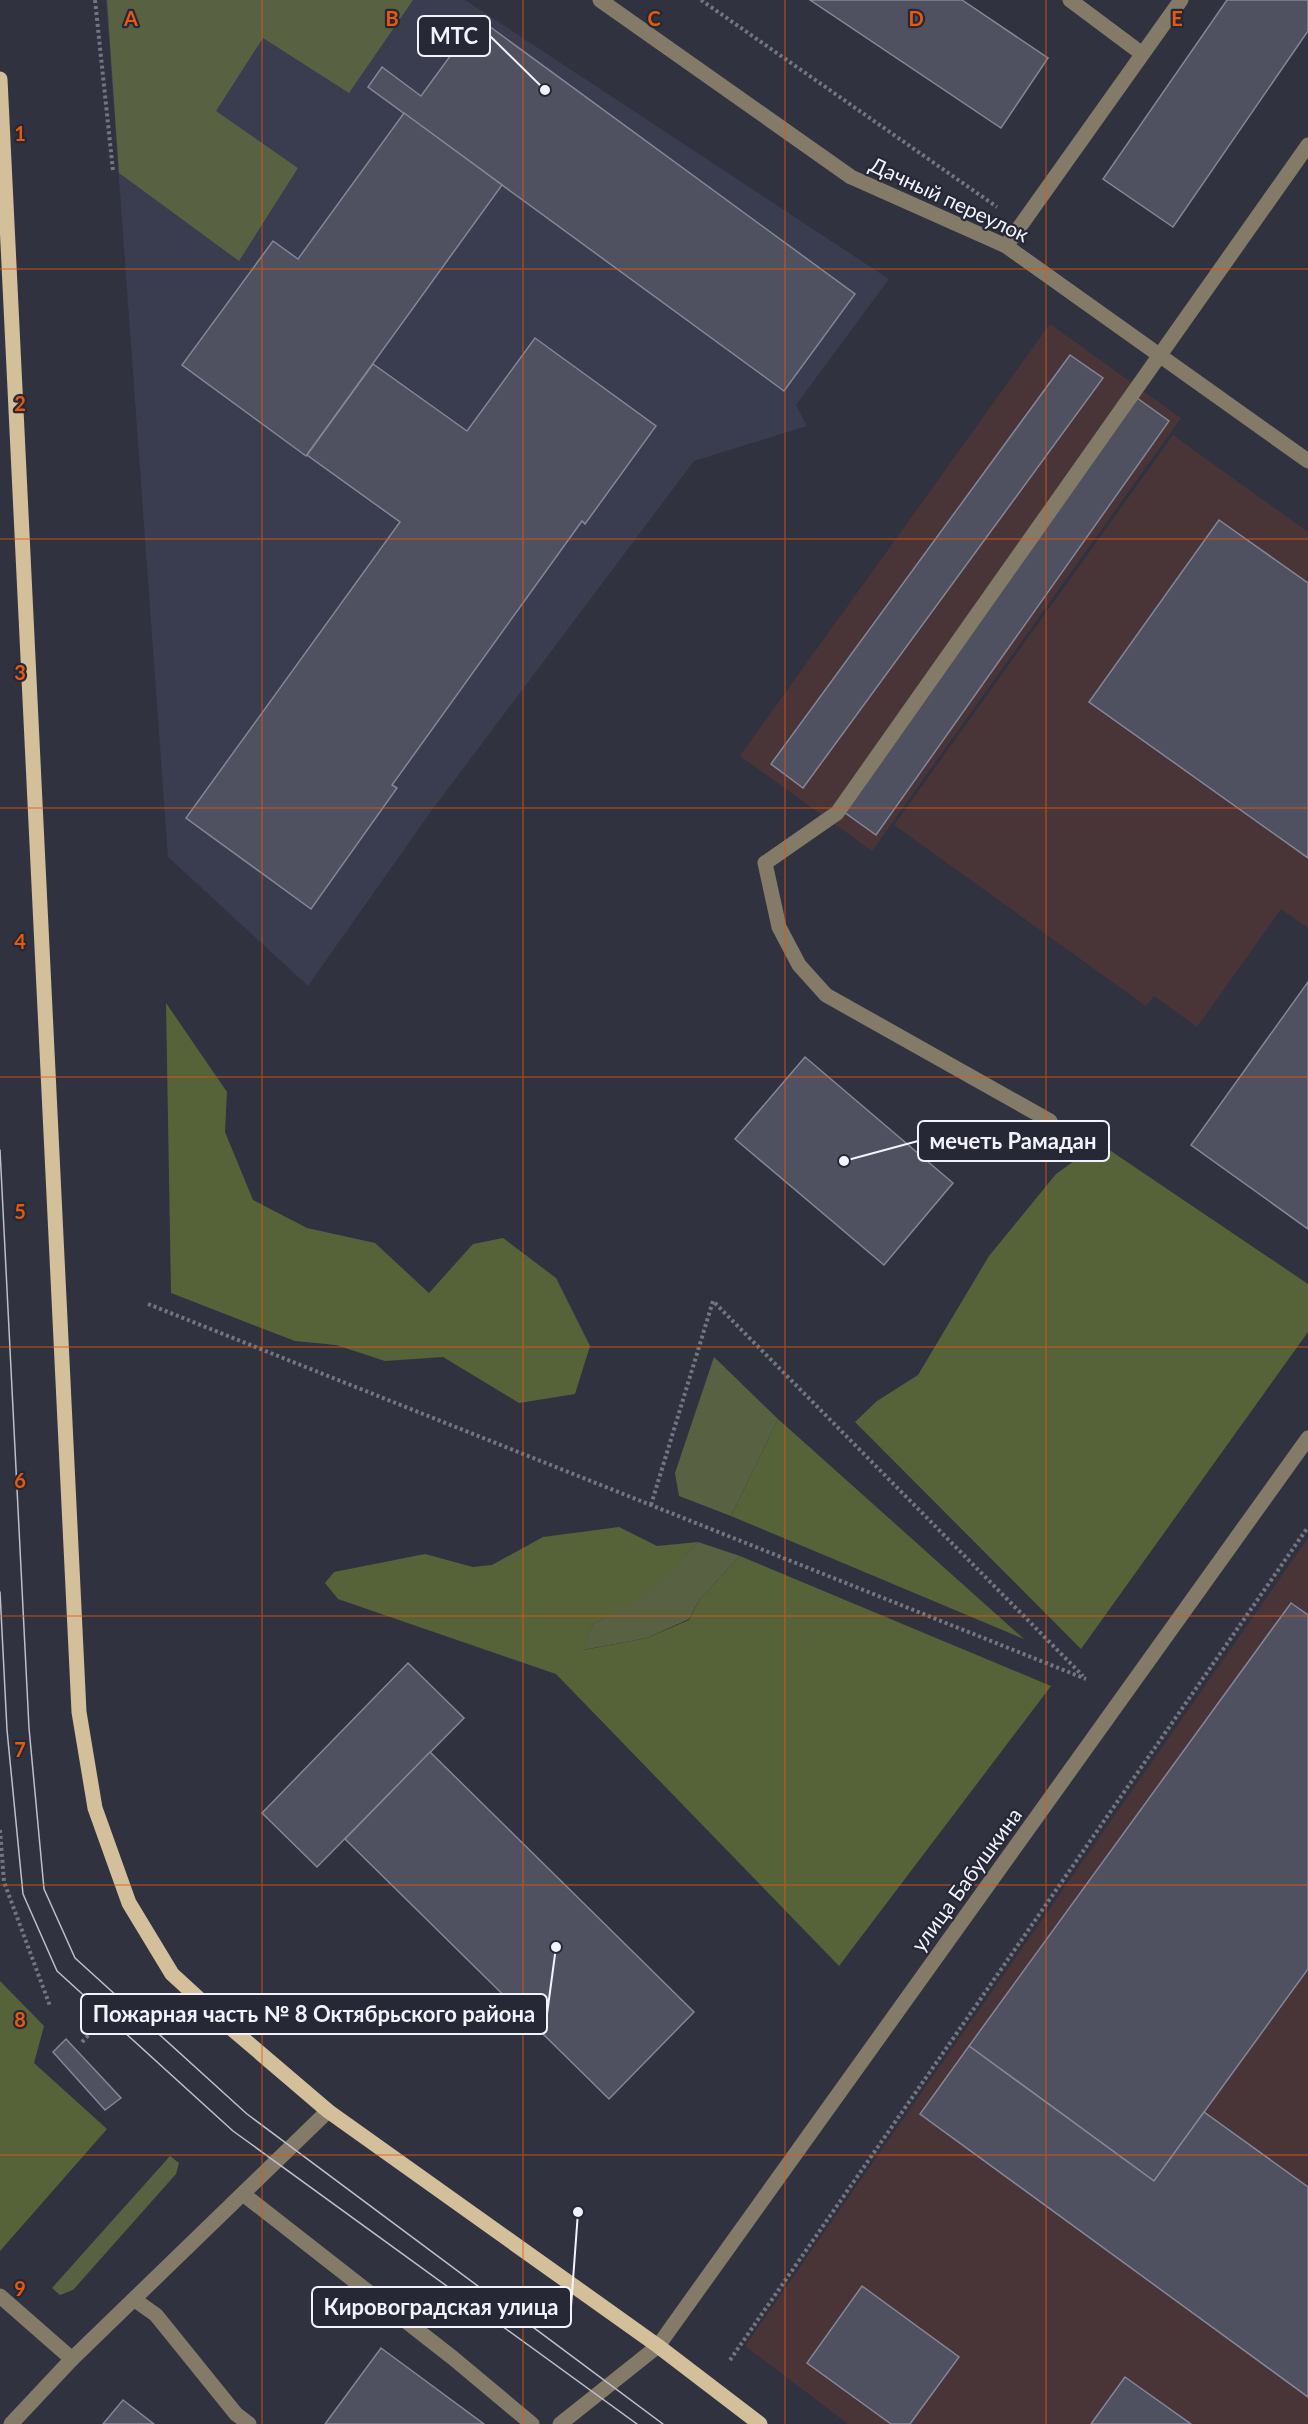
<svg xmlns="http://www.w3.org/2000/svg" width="1308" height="2424" font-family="Lato,sans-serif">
	<rect width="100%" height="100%" fill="#303240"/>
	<polygon fill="#3a3c4f" points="106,0 465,0 889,279 796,405 807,426 694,461 432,810 308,986 168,857"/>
	<g fill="#493538">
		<polygon points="1050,324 1181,418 872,851 740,756"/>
		<polygon points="1173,435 1308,532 1308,928 1281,909 1197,1027 1154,996 1146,1006 894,825"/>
		<polygon points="1308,1538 1308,2424 848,2424 745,2346"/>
	</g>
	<g fill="#586243">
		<polygon points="107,0 413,0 349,93 263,38 216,111 298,168 239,261 119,173"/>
		<polygon points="714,1357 778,1419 731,1516 679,1496 675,1473"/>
		<path d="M698,1542L740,1556L700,1599L689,1619L647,1638L583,1650L593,1624C639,1599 663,1580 698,1542Z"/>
		<polygon points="170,2156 179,2163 176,2174 73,2290 60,2295 52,2288"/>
	</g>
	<g fill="#566338">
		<polygon points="166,1003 227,1092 225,1132 253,1200 307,1228 375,1243 429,1293 473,1244 503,1238 556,1278 590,1346 575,1394 519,1403 443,1357 385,1361 336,1345 295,1341 171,1293"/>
		<polygon points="1099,1143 1308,1284 1308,1332 1081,1649 855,1422 877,1401 918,1375 989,1256 1056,1174"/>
		<polygon points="778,1419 1024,1639 731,1516"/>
		<polygon points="619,1527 657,1546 698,1542 667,1576 631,1604 593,1624 584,1650 647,1638 689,1620 700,1599 740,1556 1051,1686 839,1966 556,1674 338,1599 325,1583 334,1572 425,1554 473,1567 492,1565 543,1537"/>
		<polygon points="0,1981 44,2026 34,2063 107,2129 0,2251"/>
	</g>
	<g fill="#4f5160" stroke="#848697" stroke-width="1.5">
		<polygon points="810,0 962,0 1048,58 1001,128"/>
		<polygon points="1227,0 1308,0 1308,31 1173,227 1103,179"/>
		<polygon points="478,18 855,294 784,391 368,87 382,67 421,96"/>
		<polygon points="404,113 502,185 306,456 182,365 273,241 298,259"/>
		<polygon points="535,338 656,426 585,524 582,521 392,785 397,788 311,909 186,818 400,522 307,455 373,364 467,431"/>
		<polygon points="1070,355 1103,378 803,788 771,764"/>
		<polygon points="1137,398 1169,421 876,835 844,812"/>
		<polygon points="1219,520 1308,583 1308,858 1089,702"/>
		<polygon points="1308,982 1308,1229 1191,1145"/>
		<polygon points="805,1057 953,1183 884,1265 735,1139"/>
		<polygon points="1291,1603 1308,1615 1308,1969 1154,2181 969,2046"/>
		<polygon points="408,1663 464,1718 317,1867 262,1813"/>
		<polygon points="430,1752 694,2012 609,2099 345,1839"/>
		<polygon points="66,2039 121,2098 105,2110 53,2052"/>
		<polygon points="969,2046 1154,2181 1204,2112 1308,2187 1308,2397 920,2114"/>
		<polygon points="862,2286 959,2357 910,2424 891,2424 807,2363"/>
		<polygon points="381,2348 484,2424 325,2424"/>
		<polygon points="1125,2377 1191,2424 1091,2424"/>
		<polygon points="123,2400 154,2424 103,2424"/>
	</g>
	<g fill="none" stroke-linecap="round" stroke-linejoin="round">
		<g stroke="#737581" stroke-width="4" stroke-dasharray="3 3" stroke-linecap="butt">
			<polyline points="95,0 113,171"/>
			<polyline points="701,0 997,207"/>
			<polyline points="148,1304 1086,1679"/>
			<polyline points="651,1505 713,1301 1083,1676"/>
			<polyline points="0,1830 4,1882 50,2006"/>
			<polyline points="82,2042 122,2000"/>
			<polyline points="730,2360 1308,1527"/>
		</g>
		<g stroke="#837a68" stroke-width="15">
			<polyline points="600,0 851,177 1006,246 1308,461"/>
			<polyline points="1070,0 1141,53"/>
			<polyline points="1006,246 1181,0"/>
			<polyline points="1050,1121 826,995 799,965 779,927 765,863 837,813 1308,145"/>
			<polyline points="243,2194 453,2358 532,2424"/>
			<polyline points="0,2296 72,2359"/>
			<polyline points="135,2300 156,2315 236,2414 249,2424"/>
			<polyline points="11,2424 72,2359 328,2111"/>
			<polyline points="560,2424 658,2346 1308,1438"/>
		</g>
		<polyline stroke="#d3c09a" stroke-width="15" points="0,79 79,1712 95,1808 129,1903 172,1974 232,2029 328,2111 658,2346 760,2424"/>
		<g stroke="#bebfca" stroke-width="1.5">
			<polyline points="0,1150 29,1728 44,1889 75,1958 247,2114 663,2424"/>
			<polyline points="0,1592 7,1730 23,1894 57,1971 233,2131 637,2424"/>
		</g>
	</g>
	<path fill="none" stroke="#e8590c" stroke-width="1.5" stroke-opacity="0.55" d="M262,0V2424M523,0V2424M785,0V2424M1046,0V2424M0,269H1308M0,539H1308M0,808H1308M0,1077H1308M0,1347H1308M0,1616H1308M0,1885H1308M0,2155H1308"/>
	<g text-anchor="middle" stroke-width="4.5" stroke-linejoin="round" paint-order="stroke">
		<g font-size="21" fill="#f2f3fc" stroke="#272835">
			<text transform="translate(949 200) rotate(25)" y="7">Дачный переулок</text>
			<text transform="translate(967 1880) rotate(-54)" y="7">улица Бабушкина</text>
		</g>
	</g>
	<g font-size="20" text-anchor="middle" font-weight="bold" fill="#e8590c" stroke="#272835" stroke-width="4.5" stroke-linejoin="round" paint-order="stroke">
		<text x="131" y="26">A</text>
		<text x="392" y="26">B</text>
		<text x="654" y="26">C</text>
		<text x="916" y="26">D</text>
		<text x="1177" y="26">E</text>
		<text x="20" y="141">1</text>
		<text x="20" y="411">2</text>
		<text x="20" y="680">3</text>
		<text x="20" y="949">4</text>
		<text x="20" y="1219">5</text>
		<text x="20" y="1488">6</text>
		<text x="20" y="1757">7</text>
		<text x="20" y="2027">8</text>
		<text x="20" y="2296">9</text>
	</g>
	<path fill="none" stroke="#f2f3fc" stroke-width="2" d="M545 90L490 36M844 1161L918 1141M556 1947L547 2014M578 2212L571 2307"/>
	<g fill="#f2f3fc" stroke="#272835" stroke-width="2">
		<circle cx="545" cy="90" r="6"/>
		<circle cx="844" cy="1161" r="6"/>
		<circle cx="556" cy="1947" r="6"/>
		<circle cx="578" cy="2212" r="6"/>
	</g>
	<g fill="#272835" stroke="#f2f3fc" stroke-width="2">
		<rect x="418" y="16" width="72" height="40" rx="6"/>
		<rect x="918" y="1121" width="191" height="40" rx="6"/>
		<rect x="81" y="1994" width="466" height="40" rx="6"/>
		<rect x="312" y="2287" width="259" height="40" rx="6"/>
	</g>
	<g font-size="22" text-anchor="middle" font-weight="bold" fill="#f2f3fc">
		<text x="454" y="44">МТС</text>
		<text x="1013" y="1149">мечеть Рамадан</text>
		<text x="314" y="2022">Пожарная часть № 8 Октябрьского района</text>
		<text x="441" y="2315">Кировоградская улица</text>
	</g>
</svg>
